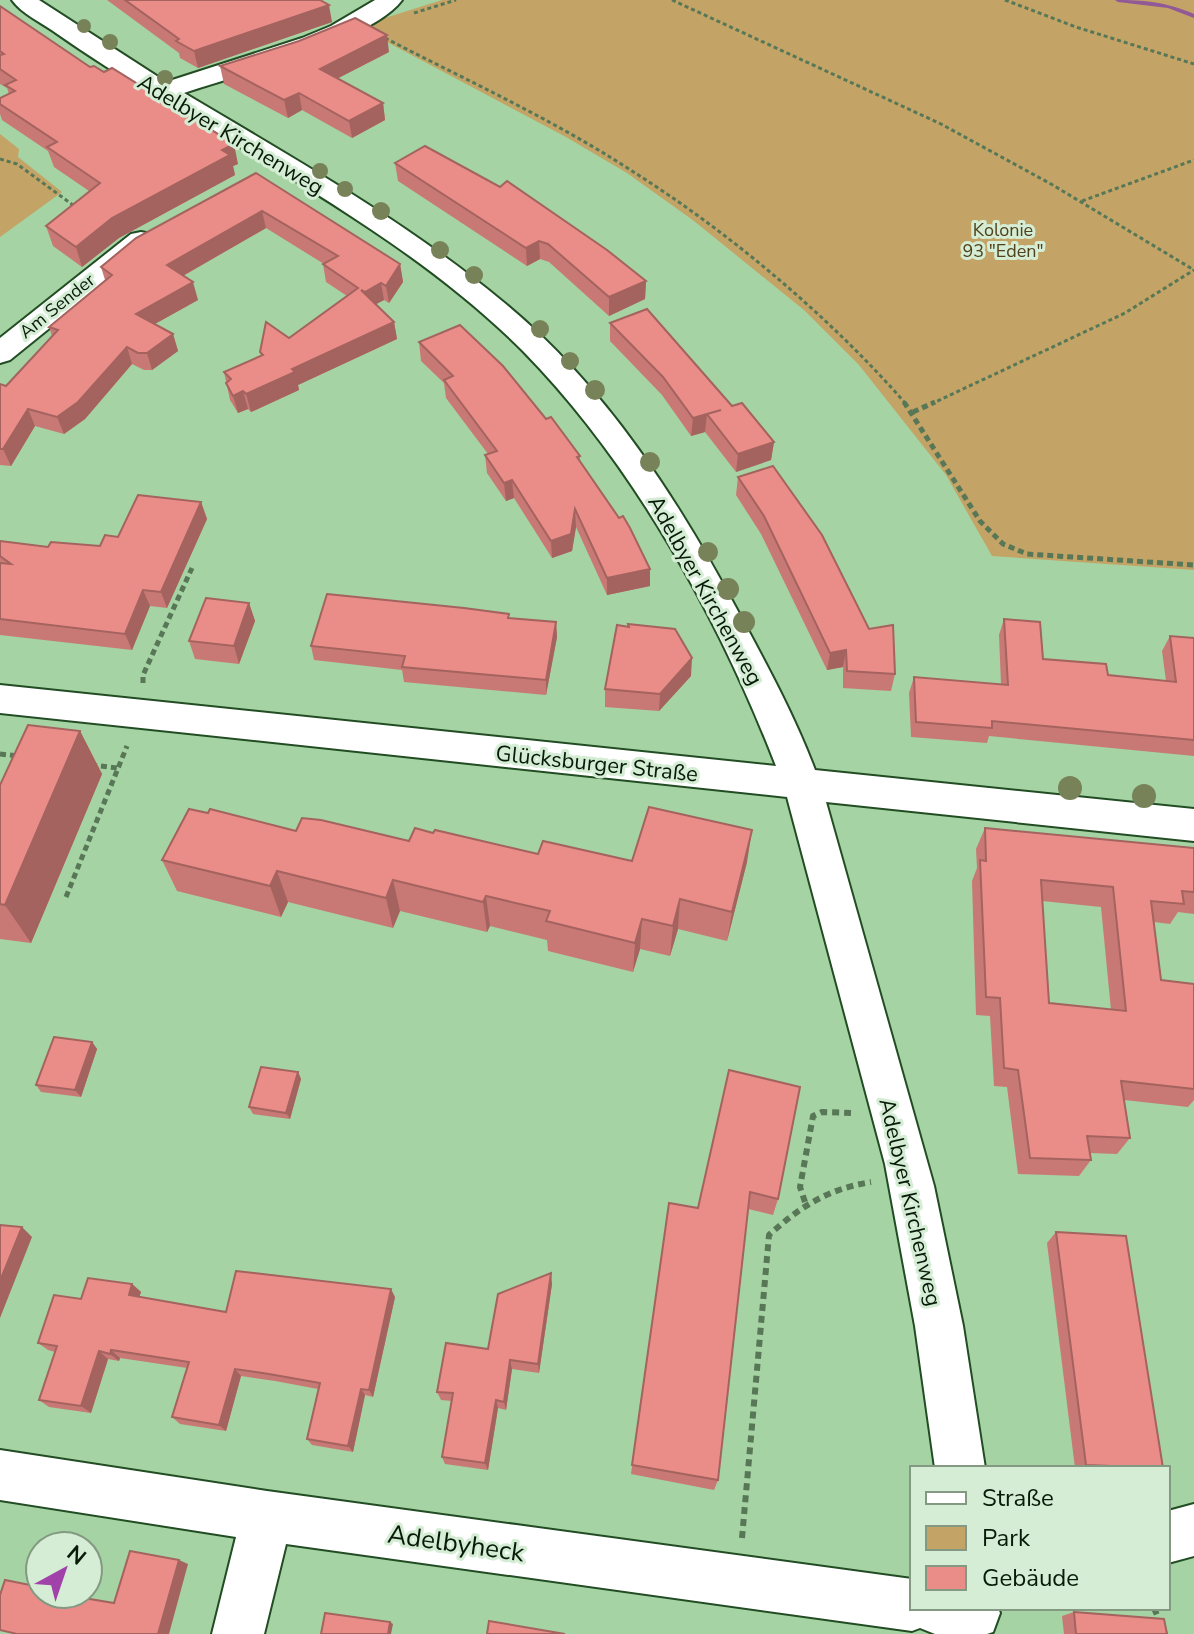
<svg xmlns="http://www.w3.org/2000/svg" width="1194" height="1634" font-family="'Nunito Sans',sans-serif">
	<rect width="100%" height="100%" fill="#a5d3a3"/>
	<g fill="#c3a466">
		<polygon points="442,0 1194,0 1194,570 992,556 946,475 859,365 804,310 694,221 627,173 566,137 372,34 367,28 369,23"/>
		<polygon points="0,134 19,149 18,157 62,192 0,237"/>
	</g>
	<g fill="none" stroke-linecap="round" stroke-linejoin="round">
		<path fill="#925997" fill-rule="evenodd" d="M1115,0C1145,0 1166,2 1194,14V18L1168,8L1118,2Z"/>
		<defs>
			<g id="minor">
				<path d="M12,0H39L166,82L302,38L331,26L375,0H402C372,41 235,76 184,93C293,158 404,220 502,301C606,386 679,501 741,617C768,667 795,717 815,770L1194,809V841L826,802L934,1186L963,1326L985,1468H935L915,1326L885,1164L787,797L0,713V685L776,766C719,619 634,464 523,351C445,273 349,213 255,156C187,115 120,78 56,33C42,23 22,14 12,0Z"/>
				<polygon points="141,232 151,234 155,240 151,246 10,360 0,363 0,338 131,234"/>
				<polygon points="0,1450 267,1491 912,1579 912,1608 998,1608 1000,1613 993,1632 987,1634 935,1634 920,1628 912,1631 286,1544 264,1634 212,1634 236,1537 0,1500"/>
				<polygon points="1194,1504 1194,1556 1168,1563 1168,1511"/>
			</g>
		</defs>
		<use href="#minor" stroke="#224c23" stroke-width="4"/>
		<g stroke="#577756" stroke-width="3" stroke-dasharray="4 3" stroke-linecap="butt">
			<polyline points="672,0 941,124 1051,184 1194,270"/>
			<polyline points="1005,0 1076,27 1194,64"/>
			<polyline points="414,13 456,0"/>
			<path d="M385,38C468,81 554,120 632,171C729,232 831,318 906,404"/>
			<polyline points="0,159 17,164 77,208"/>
			<polyline points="1082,201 1194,160"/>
			<polyline points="931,404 1125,313 1194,270"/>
		</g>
		<g stroke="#577756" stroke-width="5" stroke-dasharray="6 4" stroke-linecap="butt">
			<polyline points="904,402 980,521 1003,544 1027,554 1194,565"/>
			<polyline points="913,412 935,402"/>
			<polyline points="143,683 143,675 192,568"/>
			<polyline points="0,754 18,756"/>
			<polyline points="91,765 118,768"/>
			<polyline points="66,897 127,746"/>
		</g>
		<g stroke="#577756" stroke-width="6" stroke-dasharray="7 5" stroke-linecap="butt">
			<polyline points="805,1202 800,1187 813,1116 822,1112 851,1113"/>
			<path d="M742,1538L769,1235C801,1206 828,1189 871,1182"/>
			<polyline points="1154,1608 1165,1634"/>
		</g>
		<use href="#minor" fill="#fff" fill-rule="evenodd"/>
	</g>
	<g fill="#778259">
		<circle cx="84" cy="26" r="7"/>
		<circle cx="110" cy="42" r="8"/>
		<circle cx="165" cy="78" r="8"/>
		<circle cx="320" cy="171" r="8"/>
		<circle cx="345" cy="189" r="8"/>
		<circle cx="381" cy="211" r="9"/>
		<circle cx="440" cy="250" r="9"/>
		<circle cx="474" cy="275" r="9"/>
		<circle cx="540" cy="329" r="9"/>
		<circle cx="570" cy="361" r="9"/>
		<circle cx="595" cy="390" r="10"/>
		<circle cx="650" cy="462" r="10"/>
		<circle cx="708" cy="552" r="10"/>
		<circle cx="728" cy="589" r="11"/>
		<circle cx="744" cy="622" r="11"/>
		<circle cx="1070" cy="788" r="12"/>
		<circle cx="1144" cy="796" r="12"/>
	</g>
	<g fill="#c97975" fill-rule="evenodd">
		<polygon points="107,0 320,0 332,22 198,68 180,58 179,53"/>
		<polygon points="0,6 90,67 238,164 233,166 235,175 119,238 82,267 53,246 46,226 89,191 54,167 48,151 2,120 0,114 0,98 9,94 7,88 0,84"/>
		<polygon points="389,52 338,78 383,103 385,120 352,138 302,110 288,118 224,84 220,66"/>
		<polygon points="395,163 646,281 645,299 609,316 549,262 540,259 527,266 398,181"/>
		<polygon points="256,173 400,264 403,282 389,303 384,300 376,304 394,322 397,339 298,385 299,390 251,412 248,409 238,413 230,400 224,372 261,356 260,352 289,338 347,296 326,282 323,264 324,264 266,228 183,276 198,300 155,324 173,334 178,351 152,370 144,370 132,364 85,419 64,434 35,426 11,466 0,465 0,384 6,386 52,336 49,327 105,280 101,267"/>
		<polygon points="610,323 732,406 774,442 771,460 736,472 705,432 691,436 662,395 610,341"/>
		<polygon points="419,342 546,419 580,456 580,461 650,586 607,595 576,527 572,551 552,558 514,498 506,501 487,473 485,455 488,454 446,398 444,383 421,361"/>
		<polygon points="738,477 869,629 895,674 891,691 843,688 843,667 827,670 761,534 736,495"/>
		<polygon points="201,502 207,519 167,608 150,606 132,650 0,635 0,541 48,547 100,546 118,537"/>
		<polygon points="249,603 255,621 239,664 195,659 189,641"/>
		<polygon points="509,618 556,622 557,637 546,695 404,682 402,670 314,660 311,646"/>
		<polygon points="1004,619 1043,659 1108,675 1166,681 1162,651 1170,636 1194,638 1194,756 989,736 987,743 911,737 909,693 914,677 1001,684 999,635"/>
		<polygon points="628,624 691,676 659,711 605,707 605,689"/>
		<polygon points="80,731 102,774 31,943 0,939 0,785"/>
		<path d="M985,828L1194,848V914L1178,912L1170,924L1154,922L1161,980L1194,984V1100L1188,1107L1124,1100L1130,1138L1117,1154L1090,1153L1091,1160L1079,1176L1018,1174L1007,1087L994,1086L990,1016L976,1015L972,881L977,868L976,849ZM1042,901L1101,907L1111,1010L1049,1003Z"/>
		<polygon points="296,831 409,841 433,833 538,854 632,861 747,862 727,941 678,929 670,956 640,949 633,972 548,951 547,940 490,926 487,932 400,911 393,928 288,902 281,917 177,891 162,860"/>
		<polygon points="92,1042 97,1049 81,1097 41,1092 36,1085"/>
		<polygon points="729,1070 778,1199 773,1215 748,1209 718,1480 714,1490 631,1474 669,1203 698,1208"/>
		<polygon points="298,1072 301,1079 290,1119 253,1114 249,1107"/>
		<polygon points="1056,1232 1163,1468 1075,1468 1047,1243"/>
		<polygon points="132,1284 141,1292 139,1297 226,1312 395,1297 373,1397 365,1395 353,1452 312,1445 307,1439 318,1389 275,1381 241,1376 226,1431 180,1424 172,1417 187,1368 120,1358 119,1361 108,1359 91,1413 49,1407 39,1400 55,1352 48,1350 38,1343 81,1299"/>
		<polygon points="552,1284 539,1373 512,1369 506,1410 498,1408 488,1470 445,1464 442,1457 452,1401 441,1400 437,1392 488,1349"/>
		<polygon points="1074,1612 1167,1634 1064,1634 1062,1616"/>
	</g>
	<g fill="#a4635f">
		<polygon points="329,5 332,22 198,68 194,51"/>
		<polygon points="387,35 389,52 323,86 320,69"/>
		<polygon points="299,93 302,110 288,118 284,100"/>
		<polygon points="383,103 385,120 352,138 349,121"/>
		<polygon points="234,144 238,164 233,166 235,175 119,238 82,267 76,247 112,218 222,150"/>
		<polygon points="262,211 266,228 172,282 167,265"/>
		<polygon points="539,241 540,259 527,266 526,248"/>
		<polygon points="400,264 403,282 389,303 386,286"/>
		<polygon points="646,281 645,299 609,316 609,297"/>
		<polygon points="193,282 198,300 142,331 136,314"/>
		<polygon points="381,283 384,300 367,309 365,292"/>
		<polygon points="394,322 397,339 298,385 299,390 251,412 246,394 292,369"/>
		<polygon points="173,334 178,351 152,370 147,353"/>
		<polygon points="127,347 132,364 85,419 64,434 57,417"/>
		<polygon points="243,391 248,409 238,413 233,396"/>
		<polygon points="28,409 35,426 11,466 3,449"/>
		<polygon points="721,410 707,414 705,432 691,436 693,418"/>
		<polygon points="774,442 771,460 736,472 738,454"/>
		<polygon points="512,480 514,498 506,501 504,483"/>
		<polygon points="201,502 207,519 167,608 161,592"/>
		<polygon points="575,509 576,527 572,551 552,558 551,541"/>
		<polygon points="650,569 650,586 607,595 607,578"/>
		<polygon points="143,590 150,606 132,650 125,634"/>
		<polygon points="249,603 255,621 239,664 234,646"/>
		<polygon points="556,622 557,637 546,695 546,680"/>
		<polygon points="846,650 843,667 827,670 830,653"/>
		<polygon points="692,658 691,676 659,711 660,694"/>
		<polygon points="80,731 102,774 31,943 5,905"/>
		<polygon points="752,830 747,862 727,941 732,912"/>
		<polygon points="277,871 288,902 281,917 270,886"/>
		<polygon points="393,880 400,911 393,928 386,898"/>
		<polygon points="486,896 490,926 487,932 483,902"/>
		<polygon points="680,899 678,929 670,956 673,926"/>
		<polygon points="642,919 640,949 633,972 635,943"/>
		<polygon points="92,1042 97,1049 81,1097 75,1090"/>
		<polygon points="298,1072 301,1079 290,1119 286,1113"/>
		<polygon points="22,1227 32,1237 0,1318 0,1281"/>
		<polygon points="551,1273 552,1284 539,1373 538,1364"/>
		<polygon points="132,1284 141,1292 137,1304 129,1295"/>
		<polygon points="391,1289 395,1297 373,1397 369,1390"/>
		<polygon points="111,1350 120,1358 119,1361 110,1354"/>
		<polygon points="99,1351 108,1359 91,1413 81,1406"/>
		<polygon points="510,1360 512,1369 506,1410 504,1402"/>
		<polygon points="235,1369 241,1376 226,1431 219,1425"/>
		<polygon points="361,1389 365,1395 353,1452 348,1446"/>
		<polygon points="496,1400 498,1408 488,1470 485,1463"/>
		<polygon points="179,1560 188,1564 169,1634 158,1634"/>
		<polygon points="390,1622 393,1624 391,1634 388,1634"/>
	</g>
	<g fill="#ea8d88" stroke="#a4635f" stroke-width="2" fill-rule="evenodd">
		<polygon points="125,0 320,0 329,5 194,51 176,41 179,39"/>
		<polygon points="0,6 90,67 94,66 104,72 112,68 234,144 222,150 230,155 112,218 76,247 46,226 100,183 47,147 57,142 0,104 0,98 15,91 5,85 16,80 0,69 0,55 4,54 0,51"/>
		<polygon points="355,18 387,35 320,69 383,103 349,121 299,93 284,100 220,66 299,41"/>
		<polygon points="425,146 500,187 507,181 607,250 646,281 609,297 548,244 539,241 526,248 395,163"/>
		<polygon points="256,173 400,264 386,286 381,283 365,292 361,290 394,322 292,369 295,372 246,394 243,391 233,396 226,383 231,379 224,372 263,355 260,352 266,322 289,338 358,288 323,264 338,256 262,211 167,265 193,282 136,314 173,334 147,353 138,353 127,347 78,402 57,417 28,409 3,449 0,449 0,384 6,386 58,330 49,327 112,275 101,267 136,238"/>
		<polygon points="647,309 732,406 742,403 774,442 738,454 707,414 721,410 693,418 663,377 610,323"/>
		<polygon points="460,325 503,366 546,419 551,417 580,456 577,457 619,518 623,516 630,528 650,569 607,578 575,509 571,534 551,541 512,480 504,483 485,455 497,451 444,380 453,376 419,342"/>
		<polygon points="773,466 822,535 869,629 893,625 895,674 847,671 846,650 830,653 764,516 738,477"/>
		<polygon points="138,495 201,502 161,592 143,590 125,634 0,619 0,563 11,564 0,556 0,541 48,547 51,542 100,546 105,535 118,537"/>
		<polygon points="327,594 464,608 509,614 508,618 556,622 546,680 402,667 405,656 311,646"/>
		<polygon points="206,598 249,603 234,646 189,641"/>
		<polygon points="1004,619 1040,622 1043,659 1106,664 1108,675 1176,682 1170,636 1194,638 1194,740 992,721 992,728 916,722 914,677 1008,685"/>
		<polygon points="628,624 675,629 692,658 660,694 605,689 617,625 629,627"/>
		<polygon points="28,725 80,731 5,905 0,904 0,785"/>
		<polygon points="649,807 752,830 732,912 680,899 673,926 642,919 635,943 546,921 550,911 486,896 483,902 393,880 386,898 277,871 270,886 162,860 189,809 208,813 210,809 296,831 302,818 321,820 409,841 415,828 433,833 435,830 538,854 543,841 632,861"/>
		<path d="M985,828L1194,848V892L1182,891L1184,904L1151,901L1161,980L1194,984V1089L1121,1081L1130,1138L1087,1136L1091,1160L1030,1158L1018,1070L1004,1068L1000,998L986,997L980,860L986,861ZM1041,880L1113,887L1126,1011L1049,1003Z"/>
		<polygon points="54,1037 92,1042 75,1090 36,1085"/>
		<polygon points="261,1067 298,1072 286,1113 249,1107"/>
		<polygon points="729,1070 800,1087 778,1199 750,1192 718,1480 632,1465 669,1203 698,1208"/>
		<polygon points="0,1225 22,1227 0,1281"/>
		<polygon points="1056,1232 1126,1236 1163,1468 1086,1465"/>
		<polygon points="236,1271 391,1289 369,1390 361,1389 348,1446 307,1439 320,1383 269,1374 235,1369 219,1425 172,1417 189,1362 111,1350 110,1354 99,1351 81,1406 39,1400 57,1346 38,1343 54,1295 81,1299 88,1278 132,1284 129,1295 226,1312"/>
		<polygon points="551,1273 538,1364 510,1360 504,1402 496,1400 485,1463 442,1457 453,1393 437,1392 446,1343 488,1349 498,1294"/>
		<polygon points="130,1551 179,1560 158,1634 17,1634 0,1630 0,1595 5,1580 40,1587 40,1594 60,1594 114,1603"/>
		<polygon points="1074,1612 1164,1619 1167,1634 1076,1634"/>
		<polygon points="325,1613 390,1622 388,1634 321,1634"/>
		<polygon points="489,1621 565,1634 487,1634"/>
	</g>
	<g text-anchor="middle" stroke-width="6" stroke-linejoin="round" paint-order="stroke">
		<g font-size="18" fill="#51401c" stroke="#d5edd4">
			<text x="1003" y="236">Kolonie<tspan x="1003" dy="21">93 "Eden"</tspan></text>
		</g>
		<g font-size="18" fill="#081a08" stroke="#d5edd4">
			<text transform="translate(57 306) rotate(-39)" y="6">Am Sender</text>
		</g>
		<g font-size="22" fill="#081a08" stroke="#d5edd4">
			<text transform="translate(231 134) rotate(31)" y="8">Adelbyer Kirchenweg</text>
			<text transform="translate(706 590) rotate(61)" y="8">Adelbyer Kirchenweg</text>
			<text transform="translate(597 763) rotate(6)" y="8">Glücksburger Straße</text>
			<text transform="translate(911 1202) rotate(77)" y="8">Adelbyer Kirchenweg</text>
		</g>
		<g font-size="26" fill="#081a08" stroke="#d5edd4">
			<text transform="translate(456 1543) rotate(8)" y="9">Adelbyheck</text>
		</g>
	</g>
	<rect x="910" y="1466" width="260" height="144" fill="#d5edd4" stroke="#839982" stroke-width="2"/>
	<rect x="926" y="1492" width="40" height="12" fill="#ffffff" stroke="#839982" stroke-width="2"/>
	<text x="982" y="1506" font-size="24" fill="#081a08">Straße</text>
	<rect x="926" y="1526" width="40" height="24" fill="#c3a466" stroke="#839982" stroke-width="2"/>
	<text x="982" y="1546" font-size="24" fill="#081a08">Park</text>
	<rect x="926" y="1566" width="40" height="24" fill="#ea8d88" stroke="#839982" stroke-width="2"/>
	<text x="982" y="1586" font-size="24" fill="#081a08">Gebäude</text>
	<g transform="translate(64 1570) rotate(40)"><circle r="38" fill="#d5edd4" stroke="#839982" stroke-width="2"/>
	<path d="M0-6L14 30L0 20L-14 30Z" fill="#a142aa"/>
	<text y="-12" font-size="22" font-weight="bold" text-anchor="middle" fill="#081a08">N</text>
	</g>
</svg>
